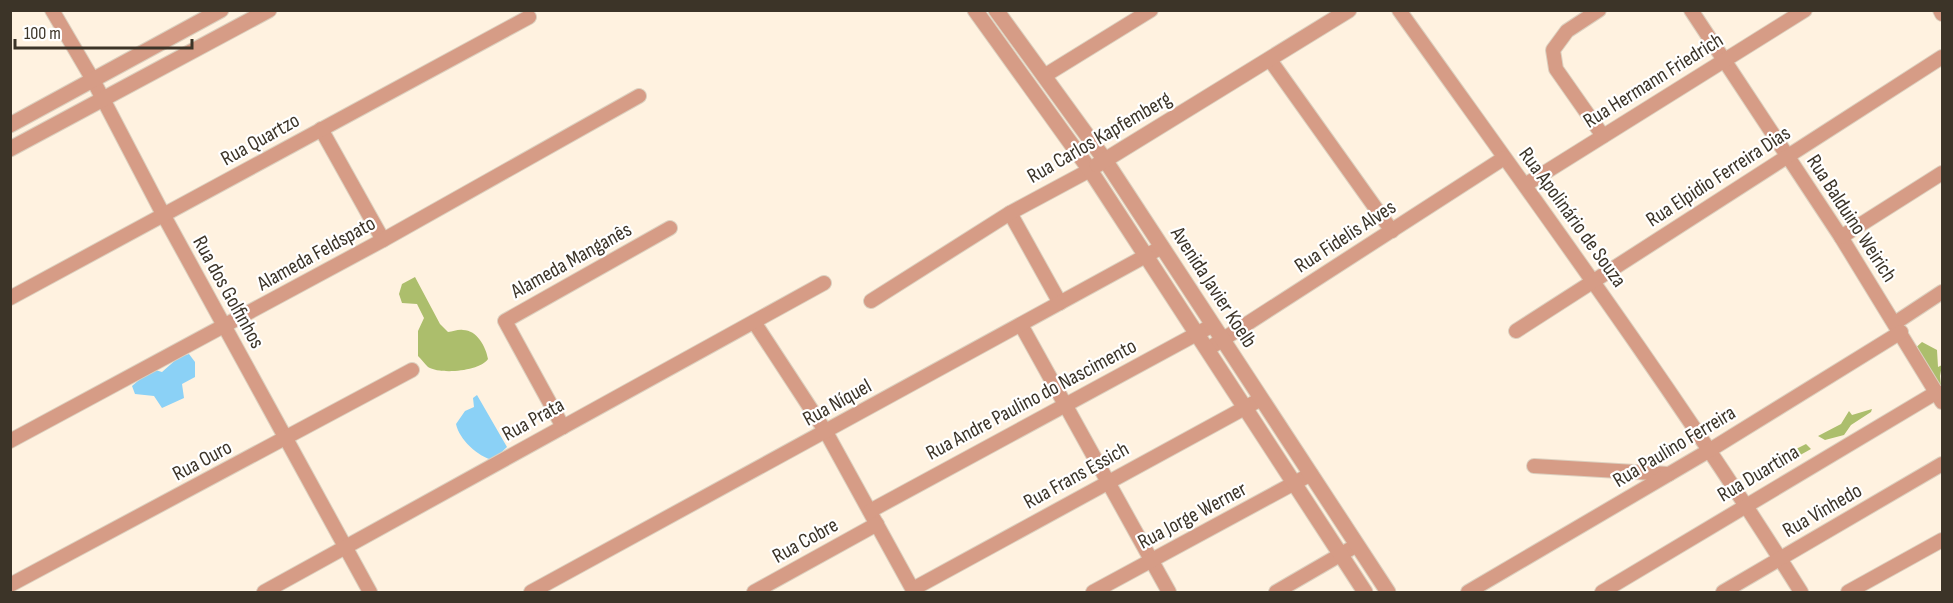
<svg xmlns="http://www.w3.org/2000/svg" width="1953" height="603" font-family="'Sofia Sans Condensed',sans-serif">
	<rect width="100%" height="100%" fill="#fff2e0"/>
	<g fill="#acbe6c">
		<path d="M415,277L440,324L448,332C453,332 458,329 463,330C477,330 486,347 488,359C480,371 441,375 428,367C425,364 421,359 418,356V331L424,318L417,304L402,303L399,294L402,284Z"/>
		<polygon points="1922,342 1937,350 1938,367 1942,365 1940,376 1942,397 1912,351"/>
		<polygon points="1872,409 1871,412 1851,425 1844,435 1825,440 1818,436 1841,424 1849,411 1852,415"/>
		<polygon points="1806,444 1811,449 1784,464 1780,463 1780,457"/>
	</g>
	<g fill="#8bd1f6">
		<polygon points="189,354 195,362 195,377 182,384 184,398 162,408 154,396 135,394 132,386 152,369 162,372 179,357"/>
		<path d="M477,395L507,447L493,460C478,457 459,439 456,424L465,411L474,407L473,398Z"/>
	</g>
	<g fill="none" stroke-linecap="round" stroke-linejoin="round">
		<defs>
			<g id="minor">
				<polyline points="52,10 93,80 164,216 370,592"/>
				<path d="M1399,10C1536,202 1676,392 1801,592"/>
				<polyline points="1599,10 1567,31 1553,50 1556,69 1603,136"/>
				<polyline points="1691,10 1841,237 1942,402"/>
				<polyline points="1940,10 1942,14"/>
				<polyline points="1270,60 1392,231"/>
				<polyline points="1044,76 1151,10"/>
				<polyline points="321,129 383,240"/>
				<polyline points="1525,185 1805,10"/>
				<polyline points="1010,213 1060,303"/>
				<polyline points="1841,237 1942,173"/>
				<polyline points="10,298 529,17"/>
				<polyline points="871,301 1010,213 1090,170"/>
				<polyline points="754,322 826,432 914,592"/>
				<polyline points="1895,323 1942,292"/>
				<polyline points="1021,325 1169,592"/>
				<polyline points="1516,331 1942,57"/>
				<polyline points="1208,349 1504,158"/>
				<polyline points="563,427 505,321 670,228"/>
				<polyline points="10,441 383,240 639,96"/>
				<polyline points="1534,466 1669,474"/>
				<polyline points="870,511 1213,325"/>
				<polyline points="10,585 412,370"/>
				<polyline points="913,589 1261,399"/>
				<polyline points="264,592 824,283"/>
				<polyline points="531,592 1162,247"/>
				<polyline points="754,592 877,524"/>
				<polyline points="1093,592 1311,474"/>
				<polyline points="1276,592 1357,545"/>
				<polyline points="1468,592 1710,450 1901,332"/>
				<polyline points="1602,592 1937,392"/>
				<polyline points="1723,592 1942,464"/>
				<polyline points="1848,592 1942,540"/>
			</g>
			<g id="tertiary">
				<polyline points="975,10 1090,170 1365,592"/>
				<polyline points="996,10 1105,160 1388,592"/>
				<polyline points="10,125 221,10"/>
				<polyline points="10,149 269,10"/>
				<polyline points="1097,165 1349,10"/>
			</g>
		</defs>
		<use href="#minor" stroke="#dcd0bf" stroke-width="16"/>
		<use href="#tertiary" stroke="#dcd0bf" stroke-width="17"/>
		<use href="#minor" stroke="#d69c86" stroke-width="14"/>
		<use href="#tertiary" stroke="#d69c86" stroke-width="15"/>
	</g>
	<g text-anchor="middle" stroke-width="4.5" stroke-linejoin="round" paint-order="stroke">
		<g font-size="21" fill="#3c3428" stroke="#fff">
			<text transform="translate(1653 80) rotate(-32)" y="7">Rua Hermann Friedrich</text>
			<text transform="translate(1099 137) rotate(-30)" y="7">Rua Carlos Kapfemberg</text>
			<text transform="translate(260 139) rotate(-29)" y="7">Rua Quartzo</text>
			<text transform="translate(1718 176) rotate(-33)" y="7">Rua Elpidio Ferreira Dias</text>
			<text transform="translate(1573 217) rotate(54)" y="7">Rua Apolinário de Souza</text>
			<text transform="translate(1852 218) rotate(57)" y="7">Rua Balduino Weirich</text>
			<text transform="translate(1345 236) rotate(-33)" y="7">Rua Fidelis Alves</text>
			<text transform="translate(316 253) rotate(-29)" y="7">Alameda Feldspato</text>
			<text transform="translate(571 260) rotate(-29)" y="7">Alameda Manganês</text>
			<text transform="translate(1214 287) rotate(57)" y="7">Avenida Javier Koelb</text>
			<text transform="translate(229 292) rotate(61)" y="7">Rua dos Golfinhos</text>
			<text transform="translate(1031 399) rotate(-28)" y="7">Rua Andre Paulino do Nascimento</text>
			<text transform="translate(837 402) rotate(-29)" y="7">Rua Níquel</text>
			<text transform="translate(533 419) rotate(-29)" y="7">Rua Prata</text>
			<text transform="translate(1674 446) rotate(-31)" y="7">Rua Paulino Ferreira</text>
			<text transform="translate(202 460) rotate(-28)" y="7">Rua Ouro</text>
			<text transform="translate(1758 473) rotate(-31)" y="7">Rua Duartina</text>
			<text transform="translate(1076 475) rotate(-29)" y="7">Rua Frans Essich</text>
			<text transform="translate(1822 510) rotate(-30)" y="7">Rua Vinhedo</text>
			<text transform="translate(1192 515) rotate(-28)" y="7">Rua Jorge Werner</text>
			<text transform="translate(805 540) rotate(-29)" y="7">Rua Cobre</text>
		</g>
	</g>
	<rect width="1953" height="603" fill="none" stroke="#3c3428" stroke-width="24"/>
	<path d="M15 39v9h177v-9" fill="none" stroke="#3c3428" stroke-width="3"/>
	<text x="24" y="39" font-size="18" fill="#3c3428" stroke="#ffffff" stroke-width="4.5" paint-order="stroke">100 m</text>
</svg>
